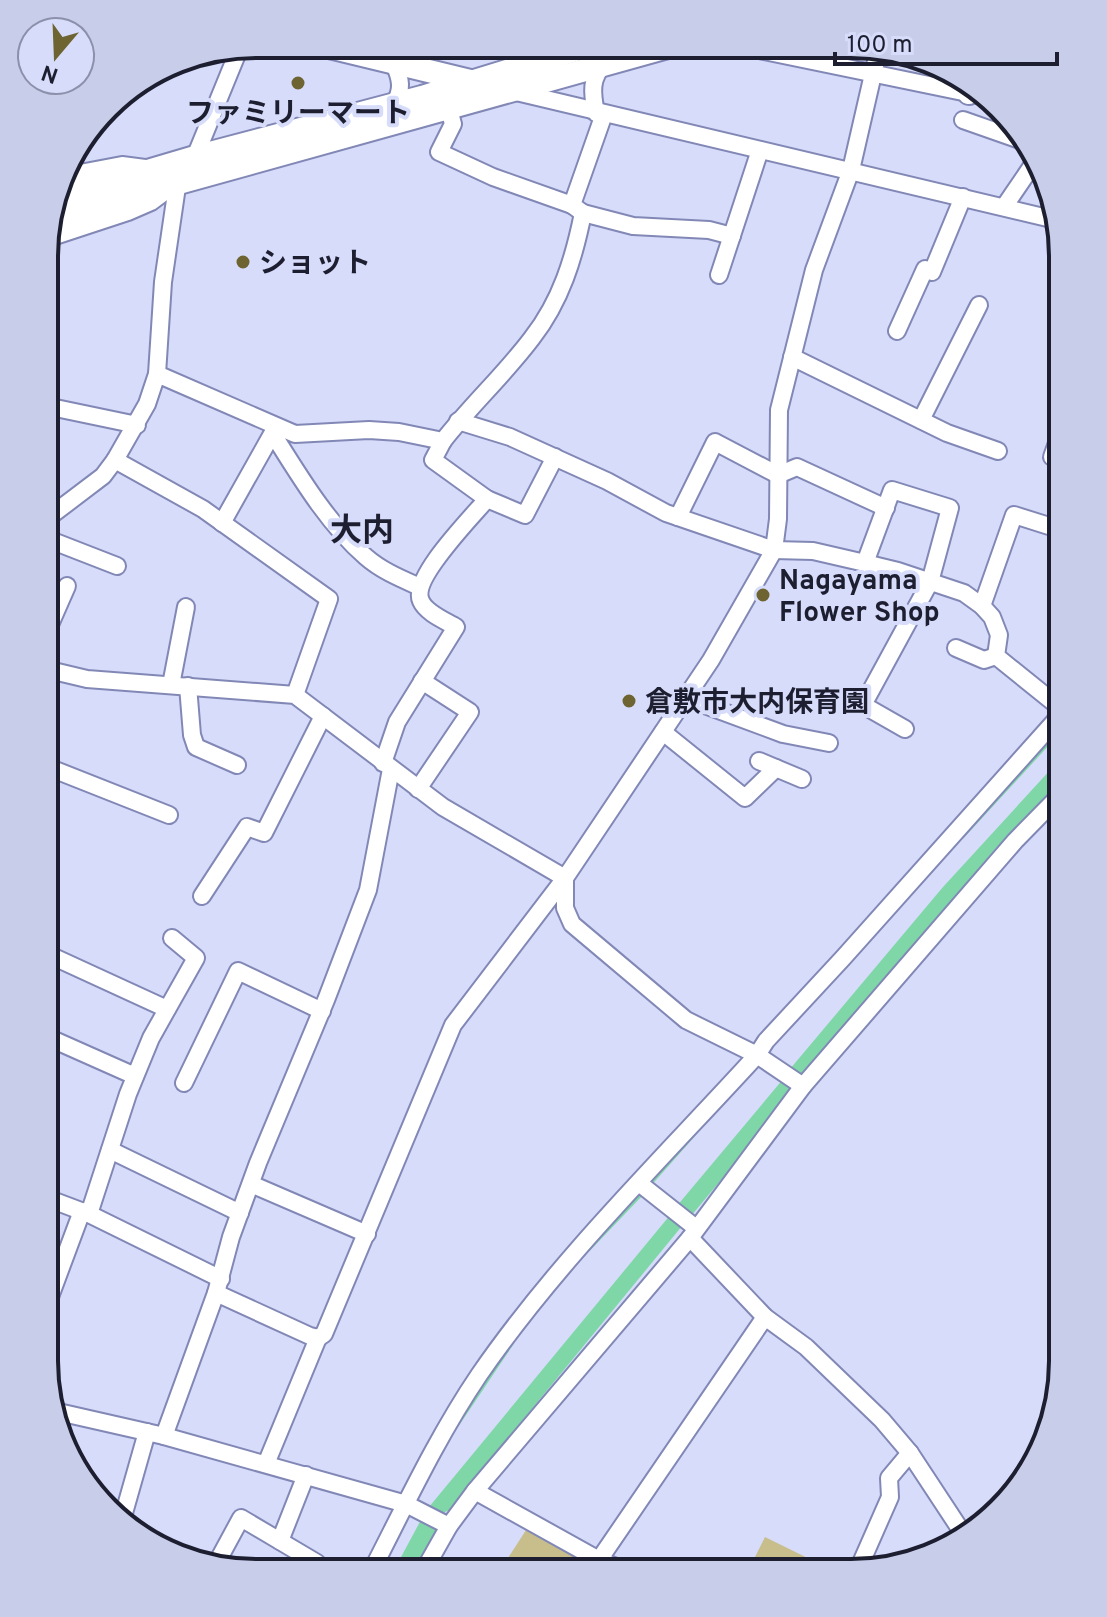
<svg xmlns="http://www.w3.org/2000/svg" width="1107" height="1617" font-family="Overpass,'Noto Sans JP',sans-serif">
	<rect width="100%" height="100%" fill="#d7dcfa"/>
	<g fill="#c8be8c">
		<polygon points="528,1527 619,1572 499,1572"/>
		<polygon points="765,1537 838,1573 747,1573"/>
	</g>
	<g fill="#7fd7a7">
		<polygon points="1063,756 1063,781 996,848 806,1076 800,1077 790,1069 943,887"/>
		<polygon points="784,1078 795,1091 691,1216 676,1207"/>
		<polygon points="671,1214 682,1226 449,1510 441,1514 429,1507"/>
		<polygon points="422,1518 437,1528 413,1572 393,1572"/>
	</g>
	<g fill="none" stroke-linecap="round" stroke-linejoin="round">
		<g stroke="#7fd7a7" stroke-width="4">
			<polyline points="962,837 1063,727"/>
			<polyline points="649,1185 712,1114"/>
			<polyline points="580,1258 643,1192"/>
			<polyline points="457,1425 512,1343"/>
		</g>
		<defs>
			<g id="street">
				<polyline points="527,46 534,62"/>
				<polyline points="745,47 987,97"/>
				<path d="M394,64C401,79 403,90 394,104"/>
				<polyline points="512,91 1056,220"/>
				<polyline points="449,109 453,124 439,152 493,177 572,205"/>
				<path d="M596,113C592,93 590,78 605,63"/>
				<polyline points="963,120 1020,140"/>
				<polyline points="195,157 240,47"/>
				<polyline points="179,173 163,282 157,374 147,404 115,460 203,509 329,599 295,695"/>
				<polyline points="64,176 122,165 145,168"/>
				<polyline points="1004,207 1036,160"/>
				<polyline points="583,213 633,226 709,230 732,236"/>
				<polyline points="46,239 128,212 151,202 167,190"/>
				<polyline points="719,275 760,150"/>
				<polyline points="897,331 925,269 932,272 963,197"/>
				<polyline points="792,357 947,433 998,451"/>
				<path d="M157,374L295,434L369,430L399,432L443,441C471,405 505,374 532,338C561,301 574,258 583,213L572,205L604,114"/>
				<polyline points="46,406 137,425"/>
				<polyline points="921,420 979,305"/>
				<polyline points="458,421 510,437 607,481 666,513 774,550 813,551 865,563 898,571 964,593 982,606 992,617 999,635 996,656 1063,710"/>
				<path d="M273,434C300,477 328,524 366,557C382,571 402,579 420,587"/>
				<polyline points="443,441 433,460 487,499 525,515 555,457"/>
				<polyline points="1052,457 1063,426"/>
				<polyline points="678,517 715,442 778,475 797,467 886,508"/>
				<polyline points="45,520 103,476 115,460"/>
				<polyline points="222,523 276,427"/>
				<polyline points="45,538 117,566"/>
				<polyline points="865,563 892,490 950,508 930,582 863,705 905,729"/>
				<polyline points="1062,569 1063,569"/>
				<polyline points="982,606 1014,515 1049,526"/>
				<polyline points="45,636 67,586"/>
				<polyline points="956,648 984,660 996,656"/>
				<polyline points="45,669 87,679 295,695 443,807 565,878"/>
				<polyline points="171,685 186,607"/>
				<polyline points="188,686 192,735 196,747 237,765"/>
				<polyline points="686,698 783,734 829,743"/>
				<polyline points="663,732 745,798 776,768"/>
				<polyline points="759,761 802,779"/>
				<path d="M383,763L397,722L456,627C446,621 426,613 421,601C410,579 472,517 487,499"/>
				<polyline points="45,766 169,815"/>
				<polyline points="418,789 470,712 422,681"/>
				<polyline points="565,878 565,908 572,924 686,1020 757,1055 803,1086"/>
				<polyline points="202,896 247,827 264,833 323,716"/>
				<polyline points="45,953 167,1009"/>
				<polyline points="45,1036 135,1076"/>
				<polyline points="184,1083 238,971 322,1011"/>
				<polyline points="110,1150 240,1213"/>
				<polyline points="639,1183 696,1228"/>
				<polyline points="251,1184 367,1234"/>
				<polyline points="44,1197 89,1214 221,1279"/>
				<polyline points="89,1214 128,1094 151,1038 196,958 172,938"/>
				<polyline points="690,1238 765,1317 806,1347 882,1420 910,1453 962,1532"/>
				<polyline points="216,1293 310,1336 318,1338 324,1334 453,1025 565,878 711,660 774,550 778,519 779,410 814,270 851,170 879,48"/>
				<polyline points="44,1313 82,1211"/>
				<polyline points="54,1411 164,1436 406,1504 449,1526"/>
				<polyline points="164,1436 216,1293 231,1237 258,1163 326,1000 368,890 391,769"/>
				<polyline points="266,1464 318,1338"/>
				<polyline points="475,1491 599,1560 628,1572"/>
				<polyline points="124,1513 147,1432"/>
				<polyline points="280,1541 306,1475"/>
				<polyline points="599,1560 765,1317"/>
				<polyline points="215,1566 241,1518 317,1563 312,1571"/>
				<path d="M371,1572C405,1506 437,1437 479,1375C559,1259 662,1159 757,1055L766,1041L843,958L1063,712"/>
				<polyline points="423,1572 449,1526 475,1491 690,1238 803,1086 1015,841 1063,792"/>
				<polyline points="857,1572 890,1497 889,1478 910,1453"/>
			</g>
			<g id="secondary">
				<polyline points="317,44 470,81"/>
				<polyline points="969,93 972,84"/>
				<polyline points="56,198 195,157 422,97 589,46"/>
				<polyline points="49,219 668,47"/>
			</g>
		</defs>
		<use href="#street" stroke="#8288b6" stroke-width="20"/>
		<use href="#secondary" stroke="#8288b6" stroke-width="26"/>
		<use href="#street" stroke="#fff" stroke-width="16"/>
		<use href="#secondary" stroke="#fff" stroke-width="22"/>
	</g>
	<g fill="#6e6431" stroke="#d7dcfa" stroke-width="3">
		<circle cx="298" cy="83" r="8"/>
		<circle cx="243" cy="262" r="8"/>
		<circle cx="763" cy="595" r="8"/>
		<circle cx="629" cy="701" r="8"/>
	</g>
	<g text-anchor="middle" stroke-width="8" stroke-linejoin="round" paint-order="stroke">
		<g font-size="28" font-weight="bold" fill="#1d1f31" stroke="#d7dcfa" text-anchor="start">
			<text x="298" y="122" text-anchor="middle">ファミリーマート</text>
			<text x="259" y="272">ショット</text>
			<text x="779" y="589">Nagayama<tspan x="779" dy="32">Flower Shop</tspan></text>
			<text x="645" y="711">倉敷市大内保育園</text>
		</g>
		<g font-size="32" font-weight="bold" fill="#1d1f31" stroke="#d7dcfa">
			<text x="362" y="541">大内</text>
		</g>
	</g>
	<path d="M0 0H1107V1617H0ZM256 58H851A198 198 0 0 1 1049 256V1361A198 198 0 0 1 851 1559H256A198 198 0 0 1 58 1361V256A198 198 0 0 1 256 58Z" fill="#c8cdea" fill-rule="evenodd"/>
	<path fill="none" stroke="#1d1f31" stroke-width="4" d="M256 58H851A198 198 0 0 1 1049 256V1361A198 198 0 0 1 851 1559H256A198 198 0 0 1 58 1361V256A198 198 0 0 1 256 58Z"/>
	<g transform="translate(56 56) rotate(199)"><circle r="38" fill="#d7dcfa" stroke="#8d90aa" stroke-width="2"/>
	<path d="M0-6L14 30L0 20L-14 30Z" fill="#6e6431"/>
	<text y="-12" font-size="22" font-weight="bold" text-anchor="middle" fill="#1d1f31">N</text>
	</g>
	<path d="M835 52v12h222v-12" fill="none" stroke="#1d1f31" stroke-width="4"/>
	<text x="847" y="52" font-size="24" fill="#1d1f31" stroke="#d7dcfa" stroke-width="6" paint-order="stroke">100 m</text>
</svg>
